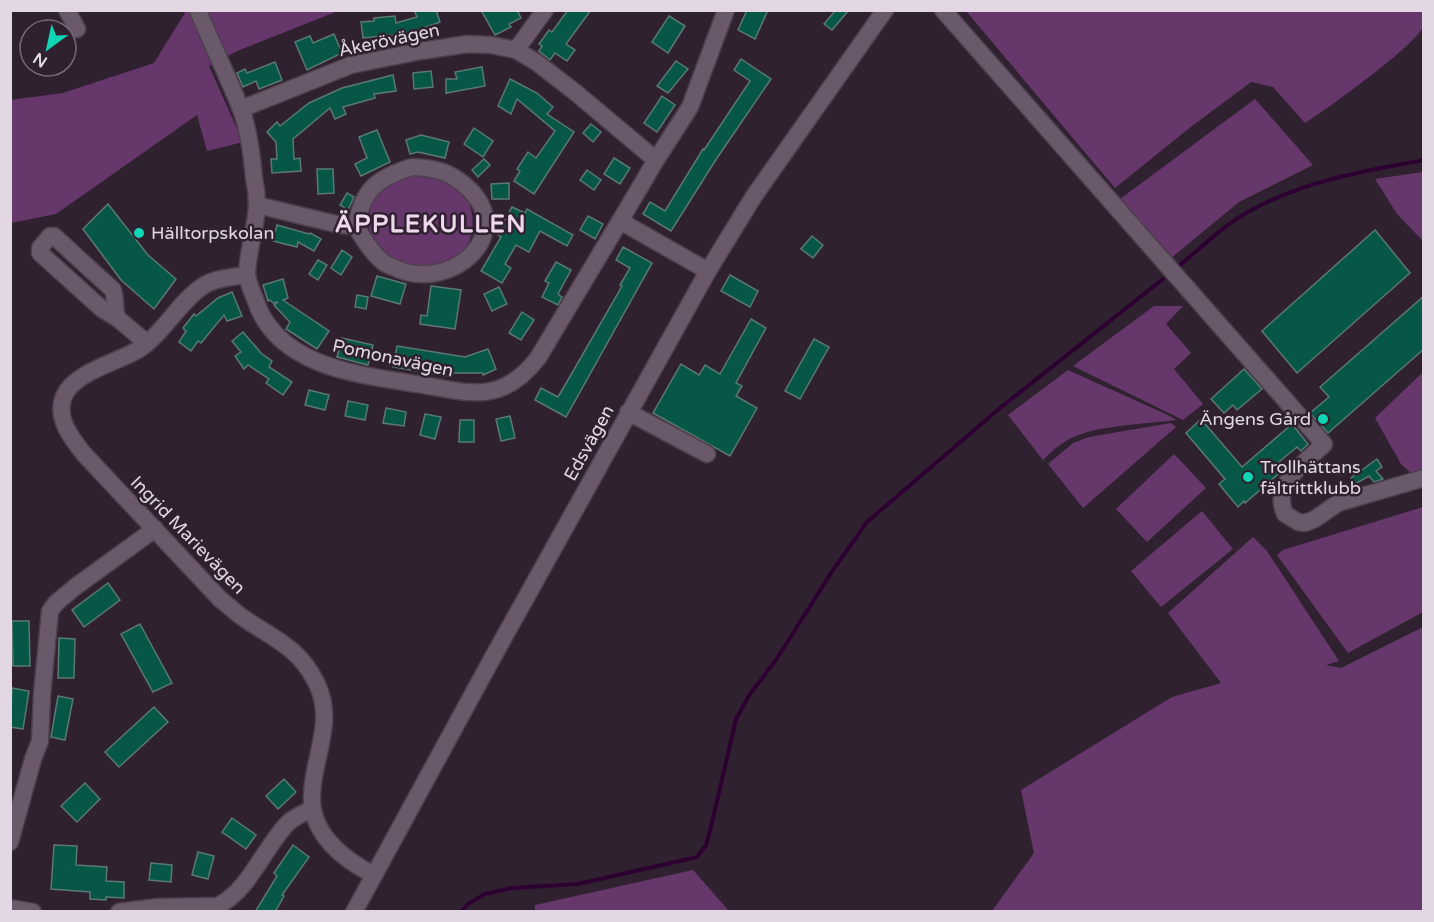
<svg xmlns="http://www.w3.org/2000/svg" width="1434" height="922" font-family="'Varela Round',sans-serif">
	<rect width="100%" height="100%" fill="#302131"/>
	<g fill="#66376a">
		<path d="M1423,10C1423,14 1425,21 1424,25C1418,44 1326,110 1305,123L1273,87L1251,82L1192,126L1115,188L966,11Z"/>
		<polygon points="186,11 338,11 237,51 209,66 243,142 207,151 197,115 56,214 11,223 10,100 63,93 154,63"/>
		<polygon points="1255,99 1313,165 1239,202 1170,259 1120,199"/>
		<path d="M430,170C440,176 455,181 462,190C479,212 476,250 450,265C443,269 409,268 399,269C391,262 380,255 375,246C361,224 372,184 398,175C408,172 420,172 430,170Z"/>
		<polygon points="1423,172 1424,172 1423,241 1397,214 1375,179"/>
		<polygon points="1154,306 1183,306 1166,324 1191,353 1174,369 1203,404 1183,420 1073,366"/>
		<path d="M1068,370L1168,415L1176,420C1146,424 1100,425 1074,437C1062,442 1052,451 1043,460L1008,415Z"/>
		<polygon points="1423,372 1423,484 1401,464 1375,418"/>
		<polygon points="1171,423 1176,427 1083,508 1048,464 1073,443 1089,437"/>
		<polygon points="1174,454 1206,488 1147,542 1116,509"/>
		<polygon points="1423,507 1423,612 1348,653 1277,555 1283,550"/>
		<polygon points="1202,511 1233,549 1161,607 1131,571"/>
		<polygon points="1253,537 1267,551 1339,661 1326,665 1341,668 1423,627 1423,911 992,911 1034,853 1021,790 1172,697 1221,683 1168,613"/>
		<polygon points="693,870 729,911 535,911 535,905"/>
	</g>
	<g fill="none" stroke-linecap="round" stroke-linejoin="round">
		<g stroke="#2c0030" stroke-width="4">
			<path d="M1180,265C1202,247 1223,226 1248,212C1303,181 1363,171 1424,160"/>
			<polyline points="461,912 468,904 485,894 512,888 578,884 697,857 706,845 711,827 736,719 750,694 776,660 833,570 867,522 1000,408 1163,279"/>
		</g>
	</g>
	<g fill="#075749" stroke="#5a7971" stroke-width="1.5">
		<polygon points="414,10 436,10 440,22 418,30 419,32 363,38 361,22 374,21 374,18 395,16 396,23 417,17"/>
		<polygon points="481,10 517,10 521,18 509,24 511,27 495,35"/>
		<polygon points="568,10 591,10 566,44 575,50 567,61 555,53 550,60 539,51 542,46 539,44 549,30 552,32"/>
		<polygon points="747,10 768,10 755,39 738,30"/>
		<polygon points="836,10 849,10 832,30 824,24"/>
		<polygon points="669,16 685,26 668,53 652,42"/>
		<polygon points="334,34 342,53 307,70 295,42 310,36 313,43"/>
		<polygon points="741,59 771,79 717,158 671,231 643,214 650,202 665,211 703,149 704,150 750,81 734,70"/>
		<polygon points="676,61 688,69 668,93 657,86"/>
		<polygon points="275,62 282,80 259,89 256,81 243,87 237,73 245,69 247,73"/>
		<polygon points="482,67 485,86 446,93 446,79 457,79 455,72"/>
		<polygon points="431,71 433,87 414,89 413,73"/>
		<polygon points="393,75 396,91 374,94 375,98 343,107 346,114 335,119 330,108 293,139 294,159 300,158 301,171 272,173 271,159 277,159 276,142 267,132 277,122 280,126 309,103 342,88"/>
		<polygon points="510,79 537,93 553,107 547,114 574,132 534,194 514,181 520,171 517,169 528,152 536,158 555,131 517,99 511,114 498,106"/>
		<polygon points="662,96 675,105 657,132 644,123"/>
		<polygon points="591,124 601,132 593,142 583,133"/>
		<polygon points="474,128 493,141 483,157 464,144"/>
		<polygon points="377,130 390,162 361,176 355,164 367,158 359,137"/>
		<polygon points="421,135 449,142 445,158 418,152 410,154 406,140"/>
		<polygon points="614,158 630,168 620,184 604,174"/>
		<polygon points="484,159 490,165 478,177 472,170"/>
		<polygon points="317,169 333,169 334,193 318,194"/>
		<polygon points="587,170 601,180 594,190 580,180"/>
		<polygon points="509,183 509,199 492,199 491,184"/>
		<polygon points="347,193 354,197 348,210 340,205"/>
		<polygon points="108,204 148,255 176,279 154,309 121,280 83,229"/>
		<polygon points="512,207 525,213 527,209 573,235 567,246 540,231 529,252 516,245 505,264 511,268 502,283 481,271 501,237 497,234"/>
		<polygon points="588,216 603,224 595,239 580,230"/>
		<polygon points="277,225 309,234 310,233 321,239 314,251 298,242 297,247 273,241"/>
		<polygon points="1375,230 1410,273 1297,373 1262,331"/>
		<polygon points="812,236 823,245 813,258 801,249"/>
		<polygon points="623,247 652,263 566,417 535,400 541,388 558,397 568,380 622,286 620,285 630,268 616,260"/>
		<polygon points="342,250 352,257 341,275 331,268"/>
		<polygon points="318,260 327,265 318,280 309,274"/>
		<polygon points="556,262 571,270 558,294 562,297 558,305 542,297 549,283 545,281"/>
		<polygon points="730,275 758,291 750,307 721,291"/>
		<polygon points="377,276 406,284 400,304 371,296"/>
		<polygon points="283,279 288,298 283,300 329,331 317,349 286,329 290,322 274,305 278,302 273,303 270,300 268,301 263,285"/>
		<polygon points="431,286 461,290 455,329 420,324 421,315 427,316"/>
		<polygon points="499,287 507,304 492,311 484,294"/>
		<polygon points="232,292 242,316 227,321 224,315 201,343 198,341 191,351 179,342 186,331 183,328 194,314 196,316 218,298"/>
		<polygon points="357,295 368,297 366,309 355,307"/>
		<polygon points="1424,296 1424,349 1328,433 1310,413 1329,397 1320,387"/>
		<polygon points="522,312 534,320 521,340 509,333"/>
		<polygon points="751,319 766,328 736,383 742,386 736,396 757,408 730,456 653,413 681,364 699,375 705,365 720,374"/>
		<polygon points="243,332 262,354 272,361 269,367 292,382 283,395 266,383 269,379 248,365 244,369 235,356 241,352 232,341"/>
		<polygon points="342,338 373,345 368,365 337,357"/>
		<polygon points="814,339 829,347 800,399 785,391"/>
		<polygon points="397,346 465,357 488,349 496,369 483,375 483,373 453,373 452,377 393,367"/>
		<polygon points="1244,369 1262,389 1237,410 1233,405 1224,413 1211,399"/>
		<polygon points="309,390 329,395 325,410 305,405"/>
		<polygon points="348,401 368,405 365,420 345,416"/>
		<polygon points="386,408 406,412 404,426 383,423"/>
		<polygon points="425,414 441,417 435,439 420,435"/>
		<polygon points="510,416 515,438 501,441 496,419"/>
		<polygon points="1201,419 1242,467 1292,424 1308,444 1301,451 1297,447 1279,462 1284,468 1283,470 1245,503 1244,501 1238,507 1219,484 1225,479 1186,433"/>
		<polygon points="460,420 474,420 474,442 459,442"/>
		<polygon points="1377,459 1382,467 1376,471 1383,479 1374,482 1369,476 1355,484 1351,478"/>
		<polygon points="108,583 120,600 84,627 72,610"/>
		<polygon points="12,621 29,621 30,666 13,666"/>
		<polygon points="140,624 172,683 153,692 121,634"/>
		<polygon points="59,638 75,639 74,678 58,678"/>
		<polygon points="12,688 29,691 23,729 10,727"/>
		<polygon points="58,696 73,699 65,740 51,737"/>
		<polygon points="154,707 168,722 119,767 105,752"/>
		<polygon points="284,779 296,792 278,809 266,796"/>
		<polygon points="85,783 100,799 77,822 61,806"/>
		<polygon points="232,818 256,835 246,849 222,832"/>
		<polygon points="54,845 77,846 76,865 107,867 106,881 124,882 124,898 106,897 106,900 90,899 90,892 51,889"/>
		<polygon points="293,845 309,857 282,895 284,896 275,912 255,912 277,876 274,873"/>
		<polygon points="198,852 214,856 208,879 192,875"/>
		<polygon points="151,863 172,865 171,882 149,880"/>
	</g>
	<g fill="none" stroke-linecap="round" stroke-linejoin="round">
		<defs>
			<g id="minor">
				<polyline points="67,10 77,29"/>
				<path d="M198,10C211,43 227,74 240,107C249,128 252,155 254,178C256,187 257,196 257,205C256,228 248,250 247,273C247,281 252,291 255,299C277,369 363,375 423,385C473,394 503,403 538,358L620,221L708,271"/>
				<path d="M943,10L1324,444C1305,463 1271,484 1285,514L1298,522L1305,523L1315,519L1338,503L1424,478"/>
				<polyline points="516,50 545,10"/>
				<polyline points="241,109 351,65 421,51 468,44 491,45 516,50 536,62 575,92 656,160"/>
				<path d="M412,167C437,168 451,172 469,189C516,235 452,290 400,270C395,267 388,266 383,262C371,252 363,239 356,226C363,189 377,178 412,167Z"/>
				<polyline points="257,205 340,225 356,226"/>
				<polyline points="620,221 656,160 690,107 726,10"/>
				<path d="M247,275C233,277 215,278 203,286C179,302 165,331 141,348C120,362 75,371 64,396C55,417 71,438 84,454L221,600C228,605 235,612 242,617C272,638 298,646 316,682C329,708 324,730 318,757C315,770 312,784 312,797C311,834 344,860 374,875"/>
				<path d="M117,318C114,308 116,299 113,290L54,236H50L40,248V253L102,309L117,318L147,343"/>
				<polyline points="628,412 707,454"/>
				<polyline points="10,842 33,759 40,741 42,695 50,611 56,603 75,587 155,529"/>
				<polyline points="10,908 33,912"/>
				<path d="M119,912L158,907L218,906C250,889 263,849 288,823C294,817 304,813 312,809"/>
				<polyline points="354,912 493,657 708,271 754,196 885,10"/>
			</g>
		</defs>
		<use href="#minor" stroke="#4d3f4d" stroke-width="19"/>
		<use href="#minor" stroke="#6a586b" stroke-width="16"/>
	</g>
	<g fill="#10d5b4" stroke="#302131" stroke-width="2">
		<circle cx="139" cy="233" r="6"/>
		<circle cx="1323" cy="419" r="6"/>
		<circle cx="1248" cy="477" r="6"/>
	</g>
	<g text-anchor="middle" stroke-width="5" stroke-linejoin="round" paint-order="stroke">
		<g font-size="18" fill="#e2d7e2" stroke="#302131">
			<text transform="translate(389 40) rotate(-12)" y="6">Åkerövägen</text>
			<text transform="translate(393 358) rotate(12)" y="6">Pomonavägen</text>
			<text transform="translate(589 443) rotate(-61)" y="6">Edsvägen</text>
			<text transform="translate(188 535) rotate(46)" y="6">Ingrid Marievägen</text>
		</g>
		<g font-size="18" fill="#e2d7e2" stroke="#302131" text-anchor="start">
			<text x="151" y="239">Hälltorpskolan</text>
			<text x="1311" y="425" text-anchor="end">Ängens Gård</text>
			<text x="1260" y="473">Trollhättans<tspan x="1260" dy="21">fältrittklubb</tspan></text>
		</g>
		<g font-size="24" font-weight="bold" letter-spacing="1.5" fill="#edd8ee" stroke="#302131">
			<text x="431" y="232">ÄPPLEKULLEN</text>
		</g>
	</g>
	<rect width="1434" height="922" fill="none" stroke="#e2d7e2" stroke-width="24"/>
	<g transform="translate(48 48) rotate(213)"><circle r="28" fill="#302131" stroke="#776a78" stroke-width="1.5"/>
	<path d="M0-4.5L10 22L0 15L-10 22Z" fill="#10d5b4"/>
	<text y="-9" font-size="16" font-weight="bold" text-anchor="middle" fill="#e2d7e2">N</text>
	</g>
</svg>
